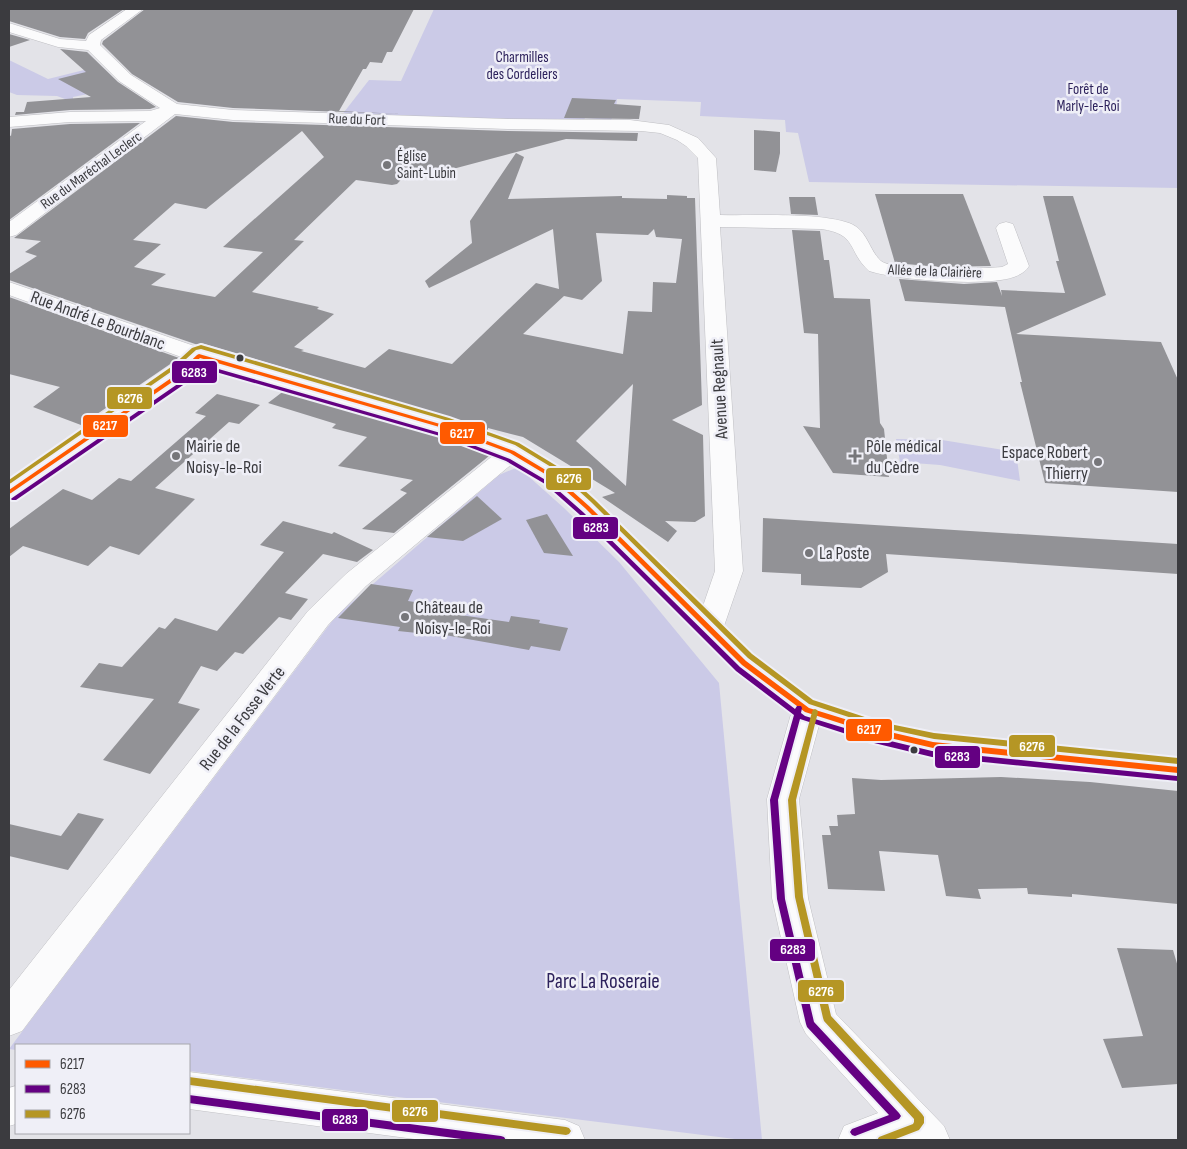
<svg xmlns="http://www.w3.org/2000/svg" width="1187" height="1149" font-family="'Sofia Sans Condensed',sans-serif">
	<rect width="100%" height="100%" fill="#e3e3e8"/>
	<g fill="#cbcae7">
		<polygon points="434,9 1178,9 1178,188 809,182 798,133 786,132 785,120 700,116 701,102 617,99 616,110 611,120 585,118 583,122 341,116 369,80 401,81"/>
		<polygon points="9,60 48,79 100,66 93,93 73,97 73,102 57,96 17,95 9,92"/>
		<polygon points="896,439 942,440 1016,452 1020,481 940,465 900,462"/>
		<polygon points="518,467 564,508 619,562 719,683 762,1140 743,1140 189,1071 189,1045 16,1045 16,1050 9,1049 336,616 499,475"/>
	</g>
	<g fill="#929296" fill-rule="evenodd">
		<polygon points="9,9 124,9 88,33 85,39 60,37 9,21"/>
		<polygon points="145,9 414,9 392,52 387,52 382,63 370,62 366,69 363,69 339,111 401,114 233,108 178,102 132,74 102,44 103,41"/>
		<polygon points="9,34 30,40 9,47"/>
		<polygon points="60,49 87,52 118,82 156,107 150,109 70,110 15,115 16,112 24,112 27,102 91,97 58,79 86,72"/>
		<polygon points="572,98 616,100 614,104 641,106 639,119 564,118"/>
		<path d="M176,116L233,122L508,131L638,133L637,141L566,139L449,170L440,169L438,171L412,168L397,184L392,185L356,180L294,240L304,241L252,292L319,307L317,309L334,314L294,347L304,350L301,351L365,368L389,349L452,364L536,283L559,289L553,229L429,288L425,281L472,243L470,221L516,153L524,157L508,199L622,196V198L667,199V195L687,196V198H695L702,405L672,420L703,435L705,516L695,522L665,521L677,531L668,542L602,497L615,493L523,437L488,428V433L454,420L301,377L305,374L201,343L198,345L9,280V274L37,256L25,252L41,241L14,238ZM302,131L324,157L223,247L263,252L215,297L151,285L166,274L134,267L161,244L133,240L175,203L206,209ZM654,229L656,237L682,239L676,283L653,282L652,312L628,311L623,354L523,334L564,296L582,300L602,281L596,233L648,235ZM633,384L626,486L576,441Z"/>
		<polygon points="140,123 9,220 9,135 11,136 12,129 70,124"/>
		<polygon points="754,130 780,132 780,153 776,172 754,170"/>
		<polygon points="875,194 963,194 991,266 939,267 895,263"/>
		<polygon points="1043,196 1073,196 1106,295 1016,334 1161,342 1178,380 1178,492 1045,483 1020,382 1022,382 1005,307 905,301 899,279 964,284 997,282 1002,296 1001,290 1065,293 1056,261 1059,261"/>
		<polygon points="789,197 815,197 818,215 791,214"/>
		<polygon points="792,230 820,231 824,260 829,260 834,298 870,299 880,423 884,429 889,477 833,473 803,426 820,428 818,334 804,333"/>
		<polygon points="9,297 179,358 81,425 33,407 60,387 9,374"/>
		<polygon points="285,390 436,434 489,454 489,456 394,533 362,529 407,493 400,490 413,480 338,466 367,437 332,428 336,424 268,403"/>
		<polygon points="217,394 260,405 239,424 229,422 155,488 195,499 139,555 110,546 88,566 23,546 9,557 9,529 63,489 92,500 119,478 131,481 206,416 195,413"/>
		<polygon points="477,496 502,519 463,541 427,537"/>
		<polygon points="547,514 573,556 544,553 526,520"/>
		<polygon points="763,518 1178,544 1178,574 886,554 888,572 861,588 801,585 801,574 762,572"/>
		<polygon points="283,521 332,534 334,532 373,550 357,562 323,554 285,593 308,599 291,620 279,617 243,654 235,652 217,671 201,666 178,703 200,709 150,774 103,760 154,699 80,687 99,663 122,667 159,627 165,629 175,618 217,631 284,552 260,545"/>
		<polygon points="371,584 413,590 408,601 441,606 439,612 509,622 511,616 540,620 539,623 568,628 560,651 531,646 529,650 428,632 427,634 398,631 400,627 338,618"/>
		<polygon points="1001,777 1090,782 1178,791 1178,904 1072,894 1072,897 1028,894 1027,888 978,889 981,899 946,896 938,855 879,851 885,891 828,889 822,835 831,835 829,826 838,826 837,815 855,814 852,778 881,780"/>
		<polygon points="78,813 104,819 68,870 9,856 9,824 61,836"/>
		<polygon points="1117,948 1173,950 1178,967 1178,1084 1122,1088 1103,1039 1143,1036"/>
	</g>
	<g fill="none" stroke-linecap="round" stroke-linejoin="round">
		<defs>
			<g id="minor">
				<path d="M127,9H143L101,40L100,45L131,75L177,104L233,110L508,119L630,120L669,125L698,138L716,158L720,215C756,216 816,212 849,223C868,230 868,249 881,261C892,271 984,269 1002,267L1008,264L996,228L999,224L1006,222L1013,224L1029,266C1026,271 1020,275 1014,277C987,287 897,280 869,271C847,251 858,234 821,229L720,227L743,571L724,626L754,656L818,702L878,721L933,733L1178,758V782L933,757L877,743L819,725L799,799L808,898L836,1014L944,1126L950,1140H838L844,1126L878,1113L806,1034L800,1022L772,898L767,799L791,714L734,670L578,513L543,481L513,463L366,586L328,625L22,1031L9,1036V990L308,611L346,574L495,454L437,432L203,364L187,380L18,497L9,500V481L171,370L184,358L9,295V282L232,359L453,422L521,447L561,471L596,501L703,606L715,571L698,158L686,146L677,140L660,133L641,131L508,129L233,120L175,114L16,235L9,237V222L146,121L70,122L9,127V117L70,112L150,111L160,108L119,81L88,50L58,47L9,32V23L60,39L86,41L89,35Z"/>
				<polygon points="189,1072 565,1120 579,1126 585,1140 422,1140 189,1109"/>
				<polygon points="16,1086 16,1124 9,1126 9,1088"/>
			</g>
		</defs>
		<use href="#minor" stroke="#bfbfc3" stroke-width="1"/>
		<use href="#minor" fill="#fbfbfc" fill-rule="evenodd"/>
		<defs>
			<polygon id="bus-1" points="199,354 447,426 514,451 554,475 589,506 746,661 809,708 877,729 933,742 1178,767 1178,773 933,748 877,735 805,712 742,665 585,508 550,477 510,453 443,428 200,358 181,376 11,493 9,494 9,490 177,374 197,355"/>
			<g id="bus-2">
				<polygon points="201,364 444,434 510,459 549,482 583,512 740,667 795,709 797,706 801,706 802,708 801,713 805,716 874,737 932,751 1177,776 1178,777 1178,781 932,757 874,743 800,719 778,800 785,899 814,1022 899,1113 901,1116 899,1119 855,1136 852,1135 850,1132 852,1129 889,1115 807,1027 806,1024 777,899 770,800 794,715 736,671 579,514 545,484 506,461 440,436 202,368 186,383 16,500 12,500 11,499 12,498 182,381 199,365"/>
				<polygon points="189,1095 501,1136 504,1137 506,1140 469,1140 189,1103"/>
			</g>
			<g id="bus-3">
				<polygon points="201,345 449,418 519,443 560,468 595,500 752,654 813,700 880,722 934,733 1178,758 1178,764 934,739 879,727 809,704 748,658 591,502 556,470 515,445 445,420 201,349 196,350 175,369 11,483 9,484 9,480 171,367 192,348"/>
				<polygon points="815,709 817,710 818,712 796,800 803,897 831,1016 922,1114 924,1117 924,1123 919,1130 893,1140 877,1140 879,1137 913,1124 914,1122 914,1119 824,1021 823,1018 795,897 788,800 812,712 813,710"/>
				<polygon points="189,1077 566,1127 569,1128 571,1131 569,1134 566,1135 190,1085 189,1085"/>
			</g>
		</defs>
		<use href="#bus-1" stroke="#efeff7" stroke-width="4"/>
		<use href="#bus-2" stroke="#efeff7" stroke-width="4"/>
		<use href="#bus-3" stroke="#efeff7" stroke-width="4"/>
		<use href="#bus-1" fill="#ff5a00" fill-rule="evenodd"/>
		<use href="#bus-2" fill="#640082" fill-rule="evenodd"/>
		<use href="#bus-3" fill="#b59624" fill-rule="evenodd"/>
	</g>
	<g fill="#76767a" stroke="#efeff7" stroke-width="2">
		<circle cx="387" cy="165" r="5"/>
		<circle cx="176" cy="456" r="5"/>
		<path d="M852.5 448.5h5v5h5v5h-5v5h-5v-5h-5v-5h5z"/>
		<circle cx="1098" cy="462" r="5"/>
		<circle cx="809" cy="553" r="5"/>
		<circle cx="405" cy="617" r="5"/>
	</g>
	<g fill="#3b3b3f" stroke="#efeff7" stroke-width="2">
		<circle cx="240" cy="358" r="4.5"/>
		<circle cx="914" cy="750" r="4.5"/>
	</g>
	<g text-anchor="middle" stroke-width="5" stroke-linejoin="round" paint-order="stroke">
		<g font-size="15" fill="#2d225c" stroke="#efeff7">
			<text x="522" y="62">Charmilles<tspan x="522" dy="17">des Cordeliers</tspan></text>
			<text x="1088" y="94">Forêt de<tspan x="1088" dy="17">Marly-le-Roi</tspan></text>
		</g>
		<g font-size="15" fill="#3b3b3f" stroke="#efeff7">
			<text transform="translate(357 119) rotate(2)" y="5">Rue du Fort</text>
			<text transform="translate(91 170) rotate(-36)" y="5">Rue du Maréchal Leclerc</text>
			<text transform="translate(935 271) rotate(2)" y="5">Allée de la Clairière</text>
		</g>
		<g font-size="15" fill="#3b3b3f" stroke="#efeff7" text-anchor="start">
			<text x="397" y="161">Église<tspan x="397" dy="17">Saint-Lubin</tspan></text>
		</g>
		<g font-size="18" fill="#3b3b3f" stroke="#efeff7">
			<text transform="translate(98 320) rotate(20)" y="6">Rue André Le Bourblanc</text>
			<text transform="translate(719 389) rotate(-93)" y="6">Avenue Regnault</text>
			<text transform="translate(242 718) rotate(-52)" y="6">Rue de la Fosse Verte</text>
		</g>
		<g font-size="18" fill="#3b3b3f" stroke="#efeff7" text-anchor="start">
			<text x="186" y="452">Mairie de<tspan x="186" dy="21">Noisy-le-Roi</tspan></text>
			<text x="866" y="452">Pôle médical<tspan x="866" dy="21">du Cèdre</tspan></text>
			<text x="1088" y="458" text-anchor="end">Espace Robert<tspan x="1088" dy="21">Thierry</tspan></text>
			<text x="819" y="559">La Poste</text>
			<text x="415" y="613">Château de<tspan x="415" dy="21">Noisy-le-Roi</tspan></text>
		</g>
		<g font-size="21" fill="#2d225c" stroke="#efeff7">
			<text x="603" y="988">Parc La Roseraie</text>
		</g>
	</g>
	<g stroke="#efeff7" stroke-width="2">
		<rect x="171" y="360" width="47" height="24" rx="5" fill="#640082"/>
		<rect x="106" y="386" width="47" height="24" rx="5" fill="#b59624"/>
		<rect x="82" y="414" width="47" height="24" rx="5" fill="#ff5a00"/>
		<rect x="439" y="421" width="47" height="24" rx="5" fill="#ff5a00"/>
		<rect x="545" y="467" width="47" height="24" rx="5" fill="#b59624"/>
		<rect x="572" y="516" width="47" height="24" rx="5" fill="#640082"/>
		<rect x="845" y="718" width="48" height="24" rx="5" fill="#ff5a00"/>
		<rect x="1008" y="734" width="48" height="24" rx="5" fill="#b59624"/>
		<rect x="934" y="745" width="47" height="24" rx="5" fill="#640082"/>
		<rect x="769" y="938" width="47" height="24" rx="5" fill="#640082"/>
		<rect x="797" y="979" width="48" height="24" rx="5" fill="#b59624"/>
		<rect x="391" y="1099" width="48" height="24" rx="5" fill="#b59624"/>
		<rect x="321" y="1108" width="48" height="24" rx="5" fill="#640082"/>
	</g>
	<g font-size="14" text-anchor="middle" font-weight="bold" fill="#fff">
		<text x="194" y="377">6283</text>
		<text x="130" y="403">6276</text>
		<text x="105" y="430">6217</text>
		<text x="462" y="438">6217</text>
		<text x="569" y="483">6276</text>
		<text x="596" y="532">6283</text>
		<text x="869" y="734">6217</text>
		<text x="1032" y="751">6276</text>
		<text x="957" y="761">6283</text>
		<text x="793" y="954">6283</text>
		<text x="821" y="996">6276</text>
		<text x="415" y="1116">6276</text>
		<text x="345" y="1124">6283</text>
	</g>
	<rect width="1187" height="1149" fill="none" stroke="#3b3b3f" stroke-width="20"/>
	<rect x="15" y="1044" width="175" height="90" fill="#efeff7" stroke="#a7a7ad"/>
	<rect x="25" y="1060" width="25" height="8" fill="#ff5a00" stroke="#a7a7ad"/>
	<text x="60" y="1069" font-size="15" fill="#3b3b3f">6217</text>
	<rect x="25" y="1085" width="25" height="8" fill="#640082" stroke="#a7a7ad"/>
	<text x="60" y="1094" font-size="15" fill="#3b3b3f">6283</text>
	<rect x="25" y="1110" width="25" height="8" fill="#b59624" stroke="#a7a7ad"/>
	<text x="60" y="1119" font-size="15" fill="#3b3b3f">6276</text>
</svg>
